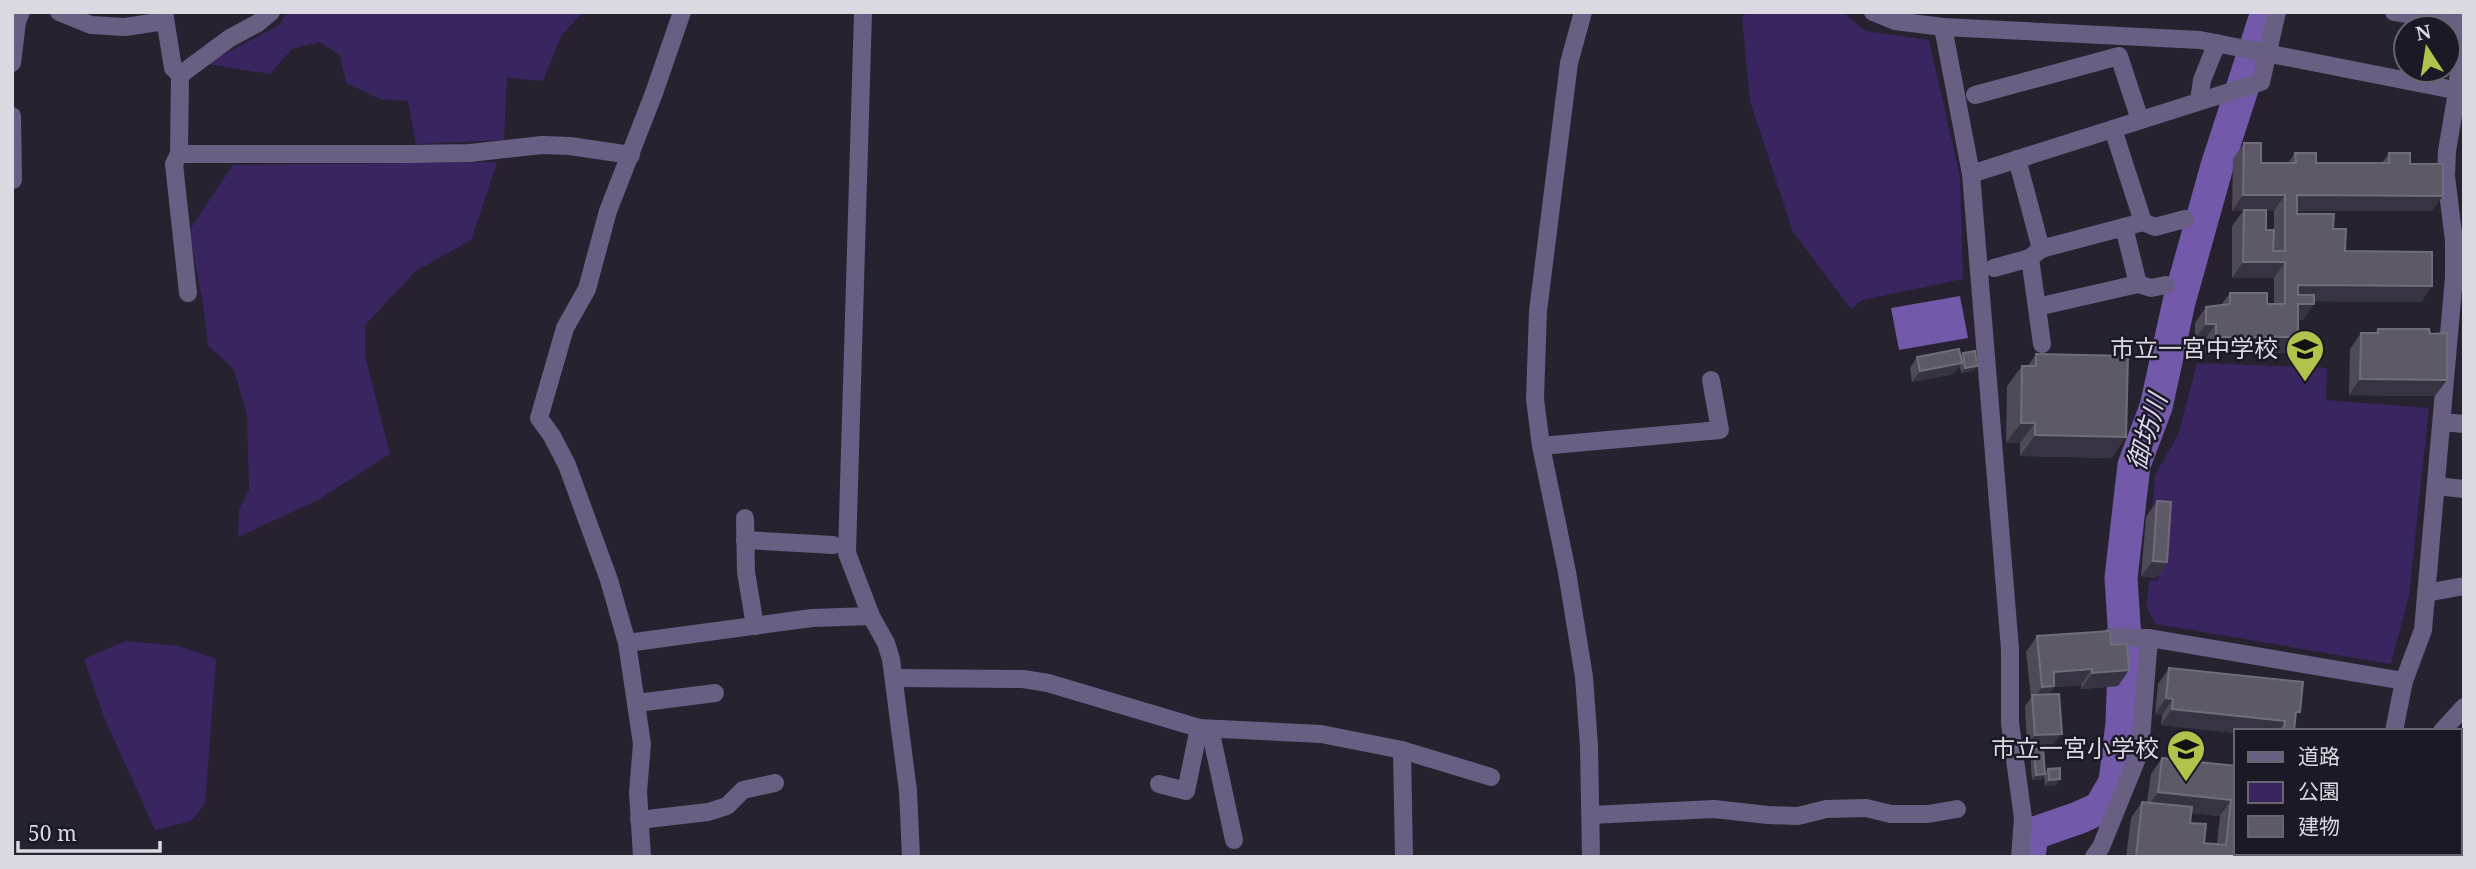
<svg xmlns="http://www.w3.org/2000/svg" width="2476" height="869" font-family="'Noto Serif','Noto Sans JP',serif">
	<rect width="100%" height="100%" fill="#262230"/>
	<g fill="#39255f">
		<polygon points="287,12 583,12 561,36 543,81 507,78 504,140 416,144 408,101 380,99 346,83 340,56 320,42 292,49 270,74 206,64 279,25"/>
		<polygon points="1747,12 1843,12 1865,31 1929,40 1960,177 1963,279 1862,300 1851,309 1793,232 1750,101 1742,18"/>
		<polygon points="497,162 471,240 417,270 365,325 365,356 390,454 318,500 238,537 239,509 249,490 247,415 234,370 208,345 203,304 189,231 233,165"/>
		<polygon points="2197,363 2327,368 2326,400 2429,408 2409,595 2391,664 2156,624 2146,607 2149,581 2158,580 2163,516 2152,514 2155,475 2178,435"/>
		<polygon points="125,641 179,646 216,659 205,804 191,821 155,830 104,717 84,659"/>
	</g>
	<polygon fill="#7259aa" points="1960,296 1968,338 1899,350 1891,308"/>
	<g fill="none" stroke-linecap="round" stroke-linejoin="round">
		<polyline stroke="#7259aa" stroke-width="5" points="2031,821 2032,834"/>
		<polyline stroke="#7259aa" stroke-width="33" points="2029,857 2032,834 2078,818 2100,808 2115,782 2122,723 2125,639 2121,578 2134,465 2156,407 2179,302 2217,166 2267,12"/>
		<g stroke="#685f82" stroke-width="18">
			<polyline points="59,12 91,25 125,27 165,21"/>
			<polyline points="164,12 173,68 180,75 179,154 174,164 188,293"/>
			<polyline points="863,12 847,553 871,616 886,643 891,659 908,791 911,857"/>
			<polyline points="1583,12 1569,63 1538,311 1535,399 1541,446 1567,572 1584,677 1589,746 1591,857"/>
			<polyline points="1873,12 1895,21 1943,27 2200,40 2464,92"/>
			<polyline points="2394,12 2463,24"/>
			<polyline points="1943,27 1971,174 2010,649 2010,723 2023,818 2020,857"/>
			<polyline points="12,63 17,22 21,12"/>
			<polyline points="180,75 230,38 258,23 271,12"/>
			<polyline points="1975,95 2119,56 2140,120"/>
			<polyline points="2199,101 2202,80 2217,43"/>
			<polyline points="12,116 13,180"/>
			<polyline points="179,154 411,154 470,153 542,145 570,146 631,155"/>
			<polyline points="2017,159 2041,249 2143,222 2113,129"/>
			<polyline points="1971,174 2261,82 2277,12"/>
			<polyline points="2143,222 2155,227 2185,219"/>
			<polyline points="2124,227 2138,284"/>
			<polyline points="2041,249 2030,258 2042,344"/>
			<polyline points="1994,268 2030,258"/>
			<polyline points="2037,307 2138,284 2151,288 2166,285"/>
			<polyline points="2442,422 2464,424"/>
			<polyline points="1541,446 1720,430 1711,380"/>
			<polyline points="2436,486 2464,489"/>
			<polyline points="745,518 746,572 755,626"/>
			<polyline points="745,540 833,545"/>
			<polyline points="2426,593 2464,586"/>
			<polyline points="2111,637 2149,638"/>
			<polyline points="627,643 812,618 871,616"/>
			<polyline points="895,678 1023,679 1048,683 1199,728 1321,734 1402,750 1491,777"/>
			<polyline points="637,703 715,693"/>
			<polyline points="1210,729 1234,840"/>
			<polyline points="2394,731 2404,681 2423,630 2454,277 2454,241 2446,176 2447,151 2457,92 2464,14"/>
			<polyline points="2442,731 2464,707"/>
			<polyline points="1402,750 1404,857"/>
			<polyline points="1159,784 1186,791 1199,728"/>
			<polyline points="1591,815 1714,809 1768,815 1798,816 1826,809 1866,808 1891,814 1928,814 1957,809"/>
			<polyline points="639,820 708,812 727,806 743,790 775,783"/>
			<polyline points="642,857 638,792 642,744 627,643 609,580 567,465 552,436 539,418 565,328 587,289 608,211 654,93 682,12"/>
			<polyline points="2094,857 2101,847 2140,751 2149,638 2404,681"/>
			<polyline points="2367,857 2367,853"/>
		</g>
	</g>
	<g fill="#4e4a58" fill-rule="evenodd">
		<path d="M2244,143L2261,163H2288L2295,153L2316,163H2382L2389,153L2410,164L2432,211H2297V214L2333,229L2345,251L2432,286L2421,302L2314,301L2303,320H2298V337L2287,353H2205V339H2195V323L2206,307L2221,305L2230,293L2267,304H2274V278H2232V226L2243,211H2232L2233,159ZM2266,211H2274V251L2266,230Z"/>
		<polygon points="2378,329 2435,396 2349,395 2350,349 2361,333 2375,333"/>
		<polygon points="1963,353 1977,366 1973,371 1961,373 1960,365 1954,374 1912,382 1910,368 1917,357 1960,356"/>
		<polygon points="2036,354 2112,458 2020,456 2020,443 2006,443 2007,386 2022,366 2028,366"/>
		<polygon points="2157,501 2167,562 2156,578 2141,576 2146,517"/>
		<polygon points="2037,636 2111,645 2129,670 2118,686 2081,689 2081,685 2054,687 2049,694 2054,744 2027,746 2025,706 2031,698 2026,652"/>
		<polygon points="2169,668 2295,719 2294,731 2236,731 2236,733 2161,725 2162,715 2155,714 2158,684"/>
		<polygon points="2034,749 2045,773 2048,769 2057,785 2045,786 2044,775 2041,780 2032,780 2030,755"/>
		<path d="M2162,758L2236,766V853L2330,857H2126L2131,818L2142,802H2147L2151,774ZM2191,813L2220,816L2217,844L2204,843L2190,823Z"/>
	</g>
	<g fill="#373342">
		<polygon points="2243,195 2285,195 2274,211 2232,211"/>
		<polygon points="2297,195 2443,196 2432,211 2286,211"/>
		<polygon points="2243,262 2285,262 2274,278 2232,278"/>
		<polygon points="2298,285 2432,286 2421,302 2287,301"/>
		<polygon points="2298,304 2314,304 2303,320 2287,320"/>
		<polygon points="2206,324 2216,324 2205,339 2195,339"/>
		<polygon points="2216,337 2298,337 2287,353 2205,353"/>
		<polygon points="1962,363 1954,374 1912,382 1920,371"/>
		<polygon points="1977,366 1973,371 1961,373 1965,368"/>
		<polygon points="2360,379 2447,380 2435,396 2349,395"/>
		<polygon points="2021,423 2035,423 2020,443 2006,443"/>
		<polygon points="2035,435 2126,437 2112,458 2020,456"/>
		<polygon points="2153,561 2167,562 2156,578 2141,576"/>
		<polygon points="2092,669 2081,685 2054,687 2043,702 2032,700 2054,672"/>
		<polygon points="2129,670 2118,686 2081,689 2092,673"/>
		<polygon points="2166,698 2173,699 2162,715 2155,714"/>
		<polygon points="2172,709 2285,721 2278,731 2236,731 2236,733 2161,725"/>
		<polygon points="2062,734 2054,744 2027,746 2035,735"/>
		<polygon points="2045,774 2041,780 2032,780 2036,775"/>
		<polygon points="2060,779 2057,785 2045,786 2049,780"/>
		<polygon points="2158,792 2231,800 2220,816 2147,808"/>
	</g>
	<g fill="#5d5967" stroke="#706d7a" stroke-width="2">
		<polygon points="2244,143 2261,143 2261,163 2296,163 2295,153 2316,153 2316,163 2389,163 2389,153 2410,153 2410,164 2443,164 2443,196 2297,195 2297,214 2334,214 2333,229 2346,229 2345,251 2432,252 2432,286 2298,285 2298,295 2314,295 2314,304 2298,304 2298,337 2216,337 2216,324 2206,324 2206,307 2230,304 2230,293 2267,293 2267,304 2285,304 2285,262 2243,262 2244,210 2266,210 2266,230 2274,230 2273,251 2285,251 2285,195 2243,195"/>
		<polygon points="2378,329 2429,329 2430,334 2447,333 2447,380 2360,379 2361,333 2378,333"/>
		<polygon points="1959,349 1962,363 1920,371 1917,357"/>
		<polygon points="1975,351 1977,366 1965,368 1963,353"/>
		<polygon points="2036,354 2128,356 2126,437 2035,435 2035,423 2021,423 2022,366 2036,366"/>
		<polygon points="2157,501 2171,502 2167,562 2153,561"/>
		<polygon points="2110,631 2111,645 2127,644 2129,670 2092,673 2092,669 2054,672 2054,686 2042,687 2037,636"/>
		<polygon points="2169,668 2303,682 2300,712 2296,712 2294,731 2284,731 2285,721 2172,709 2173,699 2166,698"/>
		<polygon points="2059,694 2062,734 2035,735 2032,695"/>
		<polygon points="2034,749 2043,749 2045,774 2036,775"/>
		<polygon points="2162,758 2236,766 2236,853 2303,853 2330,857 2136,857 2142,802 2192,807 2190,823 2206,824 2204,843 2226,845 2231,800 2158,792"/>
		<polygon points="2060,768 2060,779 2049,780 2048,769"/>
	</g>
	<defs>
		<symbol id="school-pin" viewBox="-11 -11 22 30"><path d="M0 17L-7.5 6A9.5 9.5 0 1 1 7.5 6Z" fill="#b2c24b" stroke="#1c1926"/><path d="M0-5L7-2L0 1L-7-2ZM-4 1L0 2.5L4 1V4Q0 6-4 4Z" fill="#111"/></symbol>
	</defs>
	<g fill-rule="evenodd">
		<use href="#school-pin" x="2283" y="327" width="44" height="60"/>
		<use href="#school-pin" x="2164" y="727" width="44" height="60"/>
	</g>
	<g text-anchor="middle" stroke-width="5" stroke-linejoin="round" paint-order="stroke">
		<g font-size="24" fill="#dad8e1" stroke="#1c1926" text-anchor="end">
			<text x="2278" y="357">市立一宮中学校</text>
			<text x="2159" y="757">市立一宮小学校</text>
		</g>
		<g font-size="26" font-style="italic" fill="#dbd6ed" stroke="#1c1926">
			<text transform="translate(2147 432) rotate(-73)" y="9">御坊川</text>
		</g>
	</g>
	<rect width="2476" height="869" fill="none" stroke="#dad8e1" stroke-width="28"/>
	<rect x="2234" y="729" width="228" height="126" fill="#1c1926" stroke="#686571" stroke-width="2"/>
	<rect x="2248" y="752" width="35" height="10" fill="#685f82" stroke="#686571" stroke-width="2"/>
	<text x="2298" y="764" font-size="21" fill="#dad8e1">道路</text>
	<rect x="2248" y="782" width="35" height="21" fill="#39255f" stroke="#686571" stroke-width="2"/>
	<text x="2298" y="799" font-size="21" fill="#dad8e1">公園</text>
	<rect x="2248" y="816" width="35" height="21" fill="#5d5967" stroke="#686571" stroke-width="2"/>
	<text x="2298" y="834" font-size="21" fill="#dad8e1">建物</text>
	<g transform="translate(2427 49) rotate(348)"><circle r="33" fill="#1c1926" stroke="#686571" stroke-width="2"/>
	<path d="M0-5L12 26L0 18L-12 26Z" fill="#b2c24b"/>
	<text y="-10" font-size="19" font-weight="bold" text-anchor="middle" fill="#dad8e1">N</text>
	</g>
	<path d="M18 841v10h142v-10" fill="none" stroke="#dad8e1" stroke-width="3.5"/>
	<text x="28" y="841" font-size="21" fill="#dad8e1" stroke="#1c1926" stroke-width="5" paint-order="stroke">50 m</text>
</svg>
